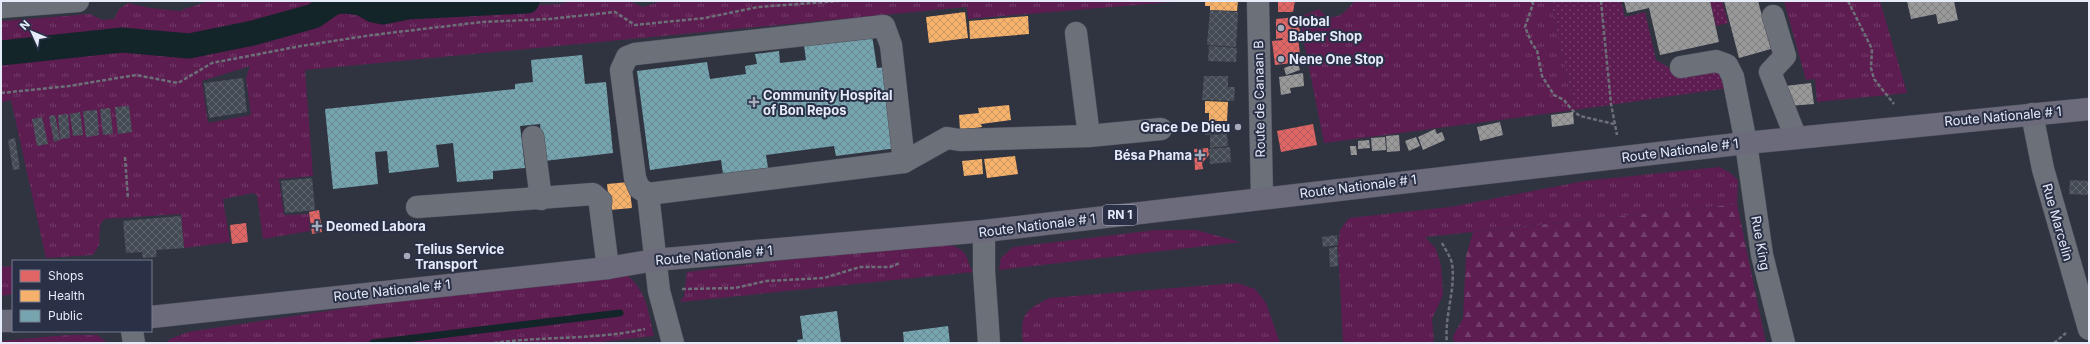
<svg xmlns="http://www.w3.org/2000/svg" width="2090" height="344" font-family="Inter,sans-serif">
	<defs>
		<pattern id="grass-tufts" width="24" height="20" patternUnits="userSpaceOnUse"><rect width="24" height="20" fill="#5d1d51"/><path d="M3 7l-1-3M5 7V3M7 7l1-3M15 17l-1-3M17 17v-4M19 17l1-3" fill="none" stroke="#743e6b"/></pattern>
		<pattern id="forest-firs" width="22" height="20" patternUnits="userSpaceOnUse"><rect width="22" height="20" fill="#5d1d51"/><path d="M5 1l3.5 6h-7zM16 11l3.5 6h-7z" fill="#743e6b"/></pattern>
		<pattern id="garden-dots" width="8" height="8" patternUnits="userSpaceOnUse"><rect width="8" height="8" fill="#5d1d51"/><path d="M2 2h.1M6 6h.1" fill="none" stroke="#743e6b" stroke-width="1.8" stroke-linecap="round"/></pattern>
		<pattern id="shops-cross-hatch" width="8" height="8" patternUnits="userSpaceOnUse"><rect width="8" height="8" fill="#e06666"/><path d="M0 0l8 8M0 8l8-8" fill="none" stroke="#b25c5e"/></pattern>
		<pattern id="health-cross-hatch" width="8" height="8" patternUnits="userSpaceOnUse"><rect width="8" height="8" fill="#f6b26b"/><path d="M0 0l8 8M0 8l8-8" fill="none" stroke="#ca9763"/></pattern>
		<pattern id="public-cross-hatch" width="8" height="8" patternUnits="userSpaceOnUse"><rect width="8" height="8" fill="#76a5af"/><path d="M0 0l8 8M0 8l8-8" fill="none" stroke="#678891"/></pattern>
		<pattern id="industry-cross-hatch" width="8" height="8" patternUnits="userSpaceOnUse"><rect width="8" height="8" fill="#999"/><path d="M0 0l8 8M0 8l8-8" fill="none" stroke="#808082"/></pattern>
		<pattern id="building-cross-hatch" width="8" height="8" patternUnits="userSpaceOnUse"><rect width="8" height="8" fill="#444b54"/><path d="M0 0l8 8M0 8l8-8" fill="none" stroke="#5f656e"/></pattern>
	</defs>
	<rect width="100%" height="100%" fill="#303441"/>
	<g fill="url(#grass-tufts)" fill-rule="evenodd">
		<polygon points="209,1 329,1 314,12 303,13 246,30 190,42 122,34 1,47 1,21 90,14 102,20 114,19 119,9 128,3 150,8 179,11"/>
		<path d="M574,1H629L643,7L662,1H1184L968,19L967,7L305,70L313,176L279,179L284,215L309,214L310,231L263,239L257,195L253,193L223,199L230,242L184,248L181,214L104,219L100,225L99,245L93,255L46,258L11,100L1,102V56L121,43L191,49L325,19L338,11L354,10L373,16L405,17L458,9L559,4ZM250,66L246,78L251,115L208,123L202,81Z"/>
		<path d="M1355,1H1550L1575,110L1324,143L1299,17L1319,9L1326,17C1343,18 1344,12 1355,1Z"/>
		<polygon points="1784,1 1880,1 1907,93 1817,102 1815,79 1806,80"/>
		<polygon points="1719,167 1729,172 1738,180 1737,204 1425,237 1436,249 1441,265 1443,295 1432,319 1434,343 1343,343 1338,246 1340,230 1349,218 1450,207 1584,181"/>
		<polygon points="1156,230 1196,230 1240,242 999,270 1001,258 1013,247"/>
		<path d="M936,241C945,244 960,246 965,254C969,260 969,267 973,272L680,302L684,296L687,272Z"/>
		<polygon points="13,266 13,294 1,296 1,267"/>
		<path d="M625,273C648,293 647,308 654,336L592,343H166L170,339L188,332L407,299Z"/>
		<path d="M1237,283L1255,289L1266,303L1280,343H1023C1020,313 1025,311 1049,298Z"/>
		<polygon points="67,335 97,335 108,343 1,343 1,341"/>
	</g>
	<polygon fill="url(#forest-firs)" points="1737,204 1766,343 1454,343 1453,336 1463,319 1466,256 1473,232"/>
	<g fill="url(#garden-dots)">
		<polygon points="1550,1 1621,1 1625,17 1645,12 1656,60 1678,73 1715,69 1725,79 1728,88 1575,110"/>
		<polygon points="1710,1 1722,1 1728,23 1716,26"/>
	</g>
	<g fill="url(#shops-cross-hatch)">
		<polygon points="1278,1 1295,1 1293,12 1278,12"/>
		<polygon points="1297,17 1301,36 1288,38 1298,38 1301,62 1275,65 1272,41 1283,40 1282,38 1276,39 1276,19"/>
		<polygon points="1313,124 1317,145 1281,152 1277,131"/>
		<polygon points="1208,148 1209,155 1202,163 1203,169 1195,170 1194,149"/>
		<polygon points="319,210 322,232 312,234 309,212"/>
		<polygon points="246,223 248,242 232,244 230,225"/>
	</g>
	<g fill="url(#health-cross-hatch)">
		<polygon points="1205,1 1238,1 1237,11 1210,10 1210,6 1205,6"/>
		<polygon points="965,12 968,38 929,43 926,17"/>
		<polygon points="1028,16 1029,34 970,39 969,21"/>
		<polygon points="1205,101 1228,102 1227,121 1209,121 1209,113 1205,113"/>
		<polygon points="1009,105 1011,120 981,124 982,127 960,130 959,115 979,113 978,108"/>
		<polygon points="1015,156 1018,174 987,178 984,159"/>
		<polygon points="982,159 983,174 964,176 962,161"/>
		<polygon points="629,182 632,208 610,210 607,184"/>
	</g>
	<g fill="url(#public-cross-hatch)">
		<polygon points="872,35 877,68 887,67 897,148 836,156 834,146 766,155 768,168 723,174 721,160 650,170 637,71 707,62 710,79 746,74 745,66 757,64 755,54 779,51 780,63 806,60 804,45"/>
		<polygon points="582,55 585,84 606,82 613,153 544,161 540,124 520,126 525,168 493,171 493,179 457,182 453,143 436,145 439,167 389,173 387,151 375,152 378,184 333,189 325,109 515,89 515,84 533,82 531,60"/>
		<polygon points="837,311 841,343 798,343 797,340 803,339 800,316"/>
		<polygon points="948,326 950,343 904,343 903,332"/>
	</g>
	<g fill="url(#industry-cross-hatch)">
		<polygon points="1624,1 1710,1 1719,42 1660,55 1649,8 1627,13"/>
		<polygon points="1724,1 1758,1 1771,49 1739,58"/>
		<polygon points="1907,1 1954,1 1958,20 1938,24 1936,14 1911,19"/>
		<polygon points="1298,63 1300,70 1286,75 1284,68"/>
		<polygon points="1303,73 1304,86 1290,88 1291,93 1281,95 1279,77"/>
		<polygon points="1811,83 1814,104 1788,106 1785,86"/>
		<polygon points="1573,112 1574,124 1552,127 1551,115"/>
		<polygon points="1500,122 1503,135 1480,141 1477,127"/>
		<polygon points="1435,129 1437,134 1442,132 1445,140 1423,150 1418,137"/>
		<polygon points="1399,135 1400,151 1387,152 1386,136"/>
		<polygon points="1385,137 1386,150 1372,151 1371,138"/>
		<polygon points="1416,137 1420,146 1409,151 1405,141"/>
		<polygon points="1369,140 1370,148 1358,149 1358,141"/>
		<polygon points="1350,146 1356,146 1357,155 1351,155"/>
	</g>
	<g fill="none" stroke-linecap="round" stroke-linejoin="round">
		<polyline stroke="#132528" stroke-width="7" points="373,343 620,313"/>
		<g stroke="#132528" stroke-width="25">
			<polyline points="346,1 361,3 373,10 383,12 408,7 527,1"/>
			<polyline points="1,53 122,40 189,46 253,33 314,16 334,2 344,1"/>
		</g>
	</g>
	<g fill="url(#building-cross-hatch)">
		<polygon points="1210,10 1238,12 1236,47 1207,45"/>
		<polygon points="1209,46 1237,48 1236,62 1208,61"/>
		<polygon points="1204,76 1228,76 1228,87 1235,87 1234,101 1202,100"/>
		<polygon points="243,78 247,112 209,118 204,83"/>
		<polygon points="129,106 132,132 118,134 115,107"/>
		<polygon points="110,108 113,134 103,135 100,109"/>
		<polygon points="97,110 99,135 86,137 83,111"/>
		<polygon points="80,112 83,135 73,136 70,114"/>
		<polygon points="68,114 70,138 60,139 58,115"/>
		<polygon points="55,115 60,140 54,142 49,116"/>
		<polygon points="42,117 48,144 37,146 32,119"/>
		<polygon points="1228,122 1229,133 1205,135 1205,124"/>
		<polygon points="1227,134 1228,146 1210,148 1210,135"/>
		<polygon points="15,138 20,169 13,170 8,140"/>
		<polygon points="1230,147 1231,162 1210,164 1209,149"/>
		<polygon points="312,178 315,210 285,213 281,181"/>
		<polygon points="2070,180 2089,181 2089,195 2069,194"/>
		<polygon points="181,216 184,248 156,250 157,257 143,258 142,252 126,253 123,221"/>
		<polygon points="1337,235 1338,245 1323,247 1322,237"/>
		<polygon points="1337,247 1338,266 1330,267 1329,248"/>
	</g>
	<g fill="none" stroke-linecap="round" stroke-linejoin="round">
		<defs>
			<g id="minor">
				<polyline points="1258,1 1262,197"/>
				<polyline points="1,7 78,1"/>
				<polyline points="1773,16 1785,56 1770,72 1796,138"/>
				<polyline points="1076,33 1089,136"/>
				<polyline points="1681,67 1716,61 1727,65 1733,77 1746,143 1762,255 1784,343"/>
				<polyline points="2032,114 2043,169 2089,329"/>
				<polyline points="533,137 541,199"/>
				<polyline points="648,194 639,188 635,178 621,70 627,57 635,54 884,26 891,45 904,162"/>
				<polyline points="417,207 593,194 601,201 600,205 608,268"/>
				<polyline points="984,231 984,271 989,343"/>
				<polyline points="132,331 134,343"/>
				<polyline points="673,343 659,291 648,194 904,162 947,138 960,140 1089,136 1161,129"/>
			</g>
			<g id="major">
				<polyline points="151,317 608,268 655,260 984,231 1746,143 2089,109"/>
				<polyline points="1,321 13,321"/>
			</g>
		</defs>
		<use href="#minor" stroke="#4f525e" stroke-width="23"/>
		<use href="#major" stroke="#4f525e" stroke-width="23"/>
		<g stroke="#6c6f78" stroke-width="2.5" stroke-dasharray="4 2" stroke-linecap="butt">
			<polyline points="1532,1 1533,4 1525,27 1532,44 1537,50 1542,76 1554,95 1564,100 1573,111 1580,116 1614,124"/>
			<polyline points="1601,1 1611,104 1617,135"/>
			<polyline points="1848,1 1872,49 1871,68 1874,79 1894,104"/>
			<polyline points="1,93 69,86 136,75 178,83 212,63 301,46 372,35 482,22 549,19 615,12 635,25 705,18 758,7 839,1"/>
			<polyline points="125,157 128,199"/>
			<path d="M1442,243C1445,249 1450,256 1452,263C1456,290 1444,316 1447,343"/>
			<polyline points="682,289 735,288 766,281 824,278 860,267 890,267 900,263"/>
			<path d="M494,343C545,336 596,340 645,329"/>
			<polyline points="2054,343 2066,333"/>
		</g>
		<use href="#minor" stroke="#6c7079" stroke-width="22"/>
		<use href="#major" stroke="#6c6b7b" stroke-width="22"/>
	</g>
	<g fill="#a6abb9" stroke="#2a3147" stroke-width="1.5">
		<circle cx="1281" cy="28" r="4"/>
		<circle cx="1281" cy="59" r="4"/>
		<path d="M752 96h4v4h4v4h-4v4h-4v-4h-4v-4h4z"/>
		<circle cx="1238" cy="127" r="4"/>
		<path d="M1198 149h4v4h4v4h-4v4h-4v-4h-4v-4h4z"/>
		<path d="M315 220h4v4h4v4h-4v4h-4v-4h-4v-4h4z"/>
		<circle cx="407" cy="256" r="4"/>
	</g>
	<g text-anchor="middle" stroke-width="4" stroke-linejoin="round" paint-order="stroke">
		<rect fill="#2a3147" stroke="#aeb3c4" stroke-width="1" x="1103" y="205" width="34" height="20" rx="3"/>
		<g font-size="12" font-weight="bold" fill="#e6ebfa">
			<text x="1120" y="219">RN 1</text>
		</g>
		<g font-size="13" font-weight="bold" fill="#e6ebfa" stroke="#2a3147" text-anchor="start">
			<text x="1289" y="26">Global<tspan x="1289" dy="15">Baber Shop</tspan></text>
			<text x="1289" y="64">Nene One Stop</text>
			<text x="763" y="100">Community Hospital<tspan x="763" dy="15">of Bon Repos</tspan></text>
			<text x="1230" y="132" text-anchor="end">Grace De Dieu</text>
			<text x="1192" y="160" text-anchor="end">Bésa Phama</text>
			<text x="326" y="231">Deomed Labora</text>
			<text x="415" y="254">Telius Service<tspan x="415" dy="15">Transport</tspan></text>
		</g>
		<g font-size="13" fill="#e6ebfa" stroke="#2a3147">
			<text transform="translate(1259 99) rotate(-91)" y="5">Route de Canaan B</text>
			<text transform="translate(2003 116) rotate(-5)" y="5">Route Nationale # 1</text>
			<text transform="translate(1680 150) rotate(-7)" y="5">Route Nationale # 1</text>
			<text transform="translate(1358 186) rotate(-7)" y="5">Route Nationale # 1</text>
			<text transform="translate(2058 222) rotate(74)" y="5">Rue Marcelin</text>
			<text transform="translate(1037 225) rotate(-7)" y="5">Route Nationale # 1</text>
			<text transform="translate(1761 243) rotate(80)" y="5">Rue King</text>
			<text transform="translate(714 255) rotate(-5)" y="5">Route Nationale # 1</text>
			<text transform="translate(392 290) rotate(-6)" y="5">Route Nationale # 1</text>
		</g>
	</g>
	<rect width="2090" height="344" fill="none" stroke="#e6ebfa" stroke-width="4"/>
	<rect x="12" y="260" width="140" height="72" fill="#2a3147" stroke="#757b8f"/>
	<rect x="20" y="270" width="20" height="12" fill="#e06666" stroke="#757b8f"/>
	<text x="48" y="280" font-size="12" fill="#e6ebfa">Shops</text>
	<rect x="20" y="290" width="20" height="12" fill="#f6b26b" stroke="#757b8f"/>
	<text x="48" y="300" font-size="12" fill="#e6ebfa">Health</text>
	<rect x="20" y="310" width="20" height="12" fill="#76a5af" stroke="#757b8f"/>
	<text x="48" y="320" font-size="12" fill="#e6ebfa">Public</text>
	<g transform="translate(32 32) rotate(314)" stroke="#2a3147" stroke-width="3" paint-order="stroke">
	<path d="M0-3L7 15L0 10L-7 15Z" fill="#e6ebfa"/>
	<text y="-6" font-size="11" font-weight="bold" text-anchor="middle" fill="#e6ebfa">N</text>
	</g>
</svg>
